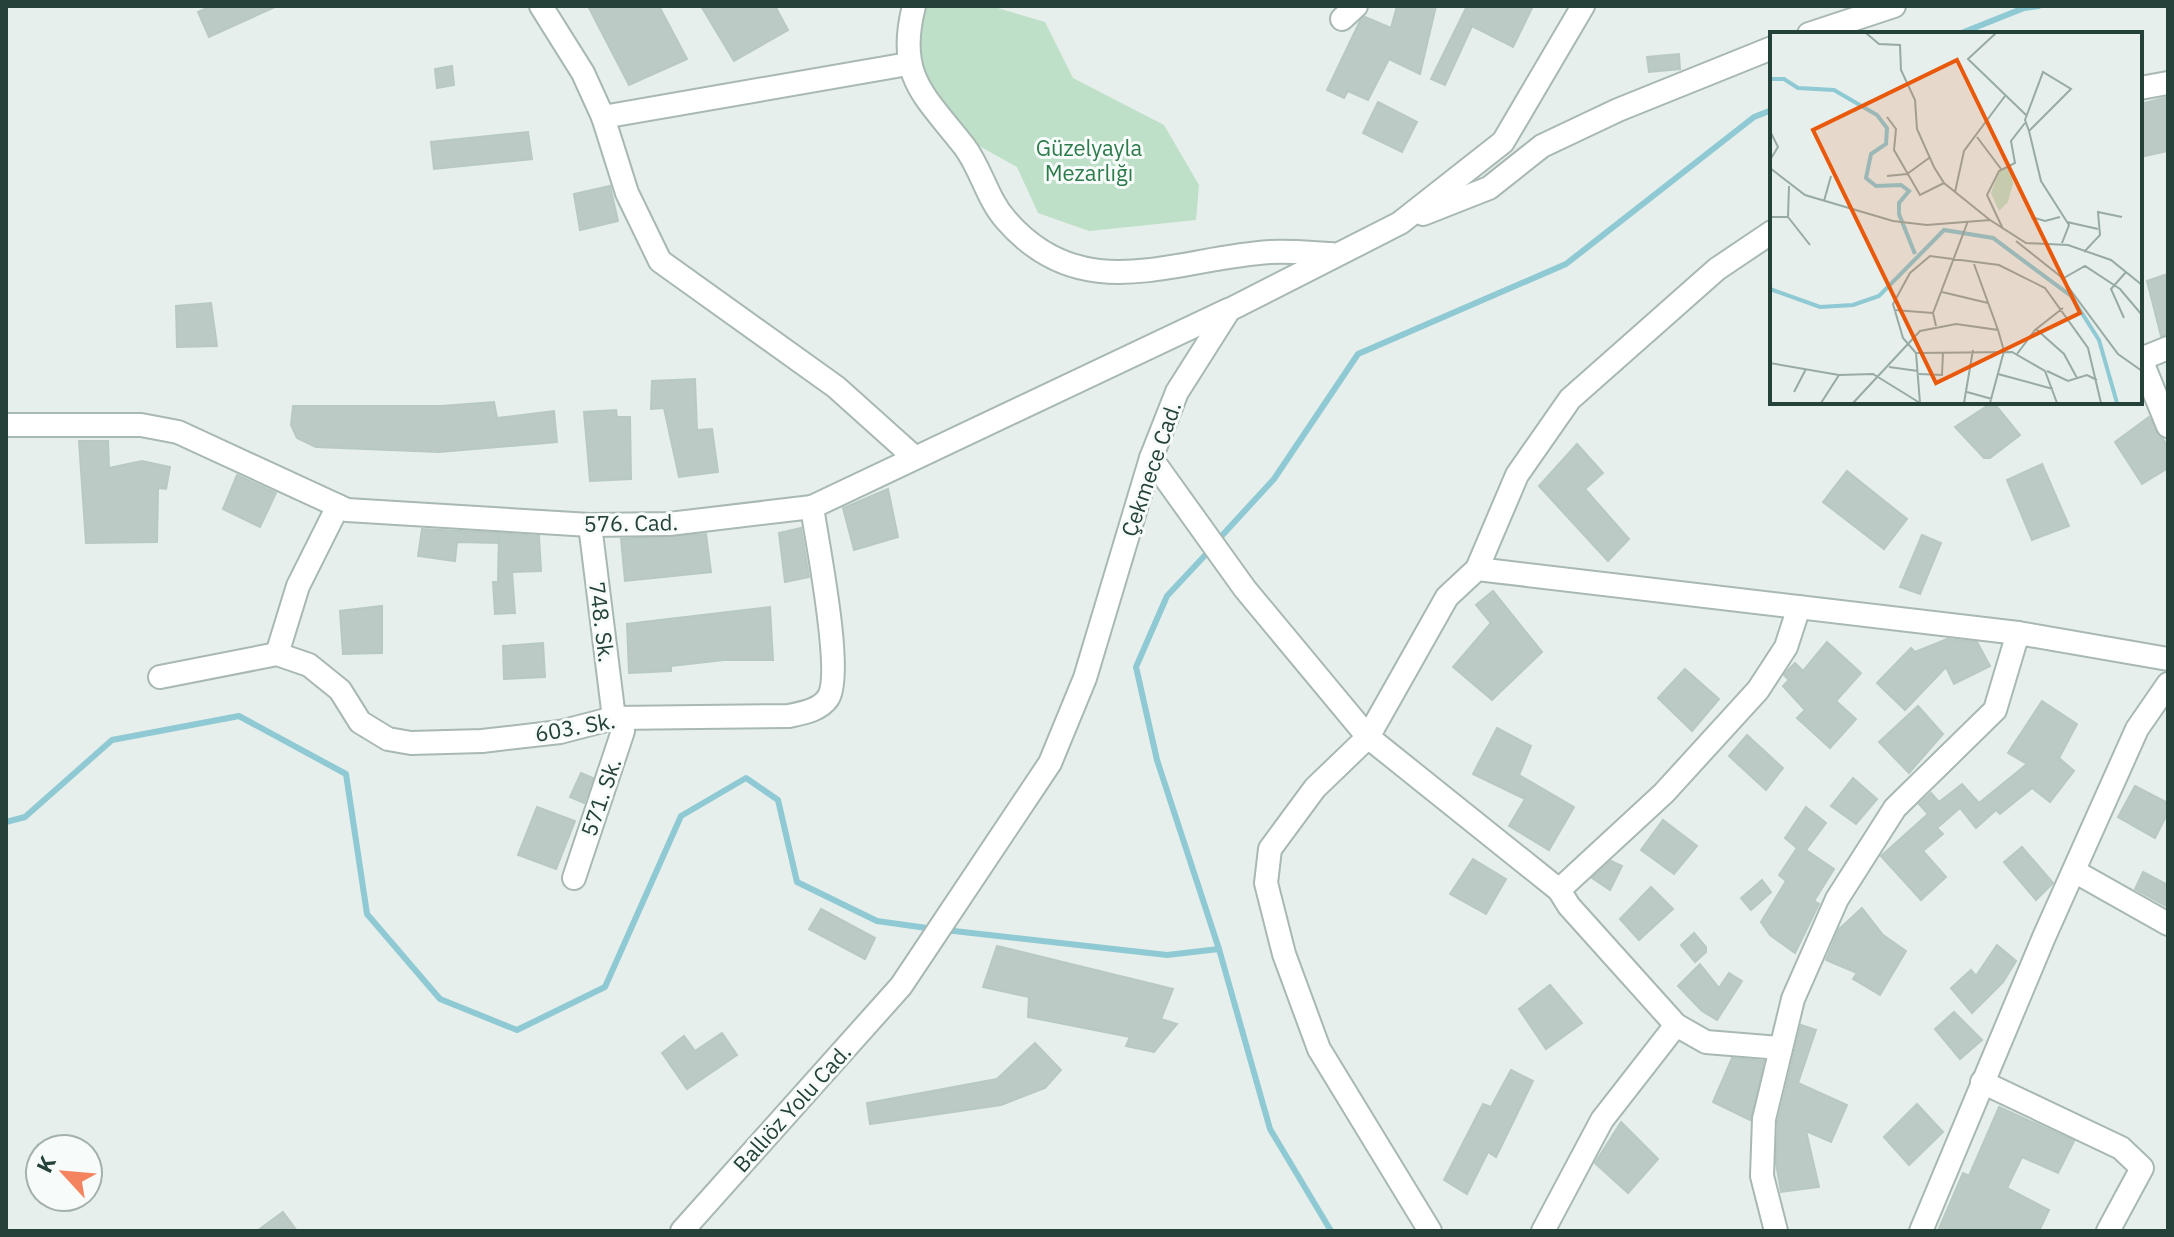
<svg xmlns="http://www.w3.org/2000/svg" width="2174" height="1237" font-family="'IBM Plex Sans',sans-serif">
	<rect width="100%" height="100%" fill="#e6efeb"/>
	<polygon fill="#bfe0c8" points="921,6 991,6 1045,22 1073,78 1164,125 1199,185 1196,220 1089,231 1038,213 1017,167 961,136 908,71"/>
	<g fill="none" stroke-linecap="round" stroke-linejoin="round">
		<g stroke="#8ec9d4" stroke-width="6">
			<polyline points="1959,34 2024,8 2039,6"/>
			<polyline points="1217,541 1274,479 1358,354 1566,264 1754,117 1772,110"/>
			<polyline points="1210,550 1167,596 1136,667 1157,760 1219,949 1270,1129 1331,1231"/>
			<polyline points="6,822 25,817 112,740 239,716 346,774 367,914 440,999 517,1030 605,987 681,816 746,778 778,800 797,882 877,921 934,929"/>
			<polyline points="945,930 1167,955 1219,949"/>
		</g>
	</g>
	<g fill="#bbcac4" stroke="#b8c9c2" stroke-width="2">
		<polygon points="211,6 277,6 209,37 198,12"/>
		<polygon points="588,6 659,6 687,59 629,85"/>
		<polygon points="701,6 775,6 788,30 734,61"/>
		<polygon points="1397,6 1436,6 1420,74 1389,59 1368,100 1348,91 1344,98 1327,90 1360,21 1365,17 1391,28"/>
		<polygon points="1467,6 1533,6 1513,47 1472,26 1445,85 1431,79"/>
		<polygon points="1679,54 1680,69 1649,72 1647,57"/>
		<polygon points="452,66 454,85 437,88 435,69"/>
		<polygon points="2168,97 2168,151 2140,157 2140,104"/>
		<polygon points="1378,102 1417,122 1402,152 1363,133"/>
		<polygon points="528,132 532,159 434,169 431,142"/>
		<polygon points="610,186 618,221 580,230 574,194"/>
		<polygon points="2168,274 2168,334 2161,336 2147,281"/>
		<polygon points="211,303 217,346 177,347 176,306"/>
		<polygon points="695,379 697,430 712,429 718,472 679,477 664,408 651,409 652,381"/>
		<polygon points="494,402 497,418 554,411 557,442 439,452 316,447 297,438 291,425 293,406 441,406"/>
		<polygon points="1993,402 2020,435 1990,458 1984,458 1955,427"/>
		<polygon points="616,410 617,417 630,417 631,479 590,481 584,412"/>
		<polygon points="2149,417 2168,447 2168,468 2142,484 2115,442"/>
		<polygon points="79,441 108,441 109,468 142,461 170,467 166,489 158,488 157,542 86,543"/>
		<polygon points="1577,444 1603,473 1585,489 1629,539 1608,561 1539,486"/>
		<polygon points="2042,464 2069,526 2032,540 2007,480"/>
		<polygon points="1847,471 1907,519 1884,549 1823,502"/>
		<polygon points="237,475 276,493 260,527 223,509"/>
		<polygon points="888,489 898,537 854,550 843,508"/>
		<polygon points="801,528 809,577 785,582 779,533"/>
		<polygon points="422,529 498,533 498,543 457,542 455,561 418,556"/>
		<polygon points="499,533 539,536 541,571 512,572 515,613 495,614 493,582 498,582"/>
		<polygon points="706,534 711,572 625,581 621,539"/>
		<polygon points="1922,535 1941,543 1920,594 1900,587"/>
		<polygon points="1493,591 1542,652 1492,700 1453,667 1491,623 1476,605"/>
		<polygon points="382,606 382,653 343,654 340,611"/>
		<polygon points="770,607 773,660 724,660 671,666 671,671 629,673 627,624"/>
		<polygon points="1947,639 1977,642 1990,666 1954,684 1946,667 1905,710 1877,683 1911,648 1915,652"/>
		<polygon points="1827,642 1861,673 1836,701 1856,719 1830,748 1797,718 1805,710 1783,686 1789,680 1784,675 1788,670 1795,663 1803,671"/>
		<polygon points="543,643 545,677 504,679 503,646"/>
		<polygon points="1685,669 1719,699 1692,731 1658,698"/>
		<polygon points="2042,701 2077,724 2059,758 2074,771 2050,802 2032,788 2000,814 1996,810 1976,828 1960,808 1937,828 1943,834 1923,851 1946,877 1921,900 1881,856 1928,814 1919,804 1931,793 1939,802 1962,784 1979,803 2027,764 2008,753"/>
		<polygon points="1918,706 1943,734 1909,773 1879,742"/>
		<polygon points="1497,728 1531,746 1519,775 1574,807 1549,850 1509,826 1525,799 1473,774"/>
		<polygon points="1747,735 1783,768 1766,790 1729,756"/>
		<polygon points="581,773 593,778 584,803 570,797"/>
		<polygon points="1853,778 1877,799 1856,824 1831,806"/>
		<polygon points="2135,786 2168,803 2168,812 2155,838 2118,817"/>
		<polygon points="537,807 575,821 556,869 518,855"/>
		<polygon points="1806,807 1826,823 1806,850 1834,869 1814,901 1819,904 1795,953 1770,935 1761,922 1786,881 1779,875 1797,848 1785,838"/>
		<polygon points="1663,820 1697,846 1674,874 1641,850"/>
		<polygon points="2022,847 2053,883 2036,900 2004,862"/>
		<polygon points="1473,859 1506,879 1486,914 1450,894"/>
		<polygon points="1611,861 1622,866 1610,890 1592,878"/>
		<polygon points="2143,872 2168,885 2168,907 2135,889"/>
		<polygon points="1762,880 1771,892 1751,910 1741,898"/>
		<polygon points="1651,887 1673,909 1639,940 1620,919"/>
		<polygon points="1862,908 1883,935 1906,951 1880,995 1853,979 1857,973 1826,960 1839,929"/>
		<polygon points="821,909 875,938 865,959 809,929"/>
		<polygon points="1694,933 1706,947 1706,952 1695,962 1681,945"/>
		<polygon points="1997,945 2016,961 2003,982 1972,1013 1951,988 1971,970 1976,976"/>
		<polygon points="997,946 1173,989 1161,1019 1177,1024 1154,1052 1126,1046 1130,1037 1028,1017 1029,997 983,987"/>
		<polygon points="1700,964 1719,988 1729,973 1742,981 1717,1020 1702,1011 1678,986"/>
		<polygon points="1550,985 1582,1023 1546,1049 1519,1009"/>
		<polygon points="1954,1012 1982,1040 1960,1059 1935,1029"/>
		<polygon points="1801,1025 1816,1030 1798,1083 1847,1105 1831,1142 1806,1131 1819,1187 1781,1192 1776,1163 1778,1121"/>
		<polygon points="722,1033 737,1055 687,1089 662,1053 684,1036 695,1051"/>
		<polygon points="1035,1043 1061,1070 1045,1088 1001,1105 870,1124 867,1103 997,1079"/>
		<polygon points="1732,1058 1764,1061 1750,1120 1713,1102"/>
		<polygon points="1511,1070 1533,1081 1496,1157 1488,1152 1467,1194 1444,1180 1483,1104 1491,1107"/>
		<polygon points="1917,1104 1943,1132 1909,1165 1884,1137"/>
		<polygon points="1999,1107 2074,1141 2058,1173 2022,1157 2007,1188 2049,1210 2039,1231 1938,1231 1963,1173 1969,1176"/>
		<polygon points="1621,1122 1658,1159 1628,1193 1595,1163"/>
		<polygon points="283,1212 297,1231 257,1231"/>
	</g>
	<g fill="none" stroke-linecap="round" stroke-linejoin="round">
		<defs>
			<g id="minor">
				<polyline points="541,6 583,73 603,117 627,193 660,261 836,387 914,457"/>
				<path d="M914,6C896,76 924,95 964,146C981,168 987,199 1006,220C1083,309 1175,258 1270,252C1290,251 1311,253 1331,254"/>
				<polyline points="1342,19 1356,6"/>
				<polyline points="1809,34 1894,6"/>
				<polyline points="2140,88 2168,83"/>
				<polyline points="603,117 908,64"/>
				<polyline points="1423,214 1489,188 1542,146 1618,110 1772,48"/>
				<polyline points="2140,357 2168,426"/>
				<polyline points="2141,359 2168,348"/>
				<polyline points="6,425 141,425 178,432 347,510 590,525 669,524 812,507 1228,310"/>
				<polyline points="1151,458 1245,589 1368,737 1559,890 1569,906 1676,1025 1706,1042 1780,1048"/>
				<polyline points="1477,569 2018,633"/>
				<polyline points="277,654 298,586 338,506"/>
				<path d="M160,677L277,654L309,665L340,690L360,722L388,739L411,743L482,741L560,732L614,718L789,716C803,713 820,710 828,698C844,674 817,542 812,507"/>
				<polyline points="2074,871 2168,924"/>
				<polyline points="574,878 623,731 614,718 590,525"/>
				<polyline points="1559,890 1664,793 1758,690 1786,647 1799,607"/>
				<polyline points="1982,1082 2121,1148 2142,1168 2108,1231"/>
				<polyline points="682,1231 901,986 1050,763 1085,678 1151,458 1177,392 1229,310 1400,223 1503,142 1583,6"/>
				<polyline points="1430,1231 1319,1049 1284,954 1266,883 1270,849 1315,788 1368,737 1447,597 1477,569 1517,475 1570,399 1717,269 1772,232"/>
				<polyline points="1543,1231 1602,1120 1676,1025"/>
				<polyline points="1776,1231 1762,1176 1764,1119 1793,999 1837,899 1895,808 1995,710 2018,633 2168,659"/>
				<polyline points="1921,1231 2044,937 2137,729 2168,684"/>
			</g>
		</defs>
		<use href="#minor" stroke="#a8b8b2" stroke-width="26"/>
		<use href="#minor" stroke="#fff" stroke-width="22"/>
	</g>
	<g text-anchor="middle" stroke-width="6" stroke-linejoin="round" paint-order="stroke">
		<g font-size="22" fill="#2d7a4b" stroke="#f7fbf9">
			<text x="1089" y="156">Güzelyayla<tspan x="1089" dy="25">Mezarlığı</tspan></text>
		</g>
		<g font-size="22" fill="#24423a" stroke="#f7fbf9">
			<text transform="translate(1151 469) rotate(-71)" y="8">Çekmece Cad.</text>
			<text transform="translate(631 523) rotate(-1)" y="8">576. Cad.</text>
			<text transform="translate(602 622) rotate(83)" y="8">748. Sk.</text>
			<text transform="translate(575 727) rotate(-10)" y="8">603. Sk.</text>
			<text transform="translate(601 797) rotate(-71)" y="8">571. Sk.</text>
			<text transform="translate(792 1108) rotate(-48)" y="8">Ballıöz Yolu Cad.</text>
		</g>
	</g>
	<g transform="translate(1770 32)">
		<rect width="372" height="372" fill="#e6efeb"/>
		<path d="M240,135L243,151L238,170L229,179L221,161L230,137Z" fill="#bfe0c8"/>
		<path fill="none" stroke="#8ec9d4" stroke-width="4" d="M0,47H14L28,56L64,58L107,83L117,96L116,112L101,122L96,146L106,154L131,153L139,159L129,171V182L145,222M0,257L50,275L83,273L109,264L174,198L223,206L301,264L329,308L347,371"/>
		<path fill="none" stroke="#98aaa4" stroke-width="2" d="M96,1L109,12L130,13L131,38L145,68L147,97L164,135L174,151L220,188M226,1L198,27L256,83M117,85L126,97L124,118L150,163L174,151M0,99L8,115L0,128M259,99L255,88L273,40L301,57L259,99L271,149L299,193L292,211M207,105L231,137M0,136L35,163L123,189L157,193L220,188L256,211L298,213L341,228L372,253M117,144L137,142L159,126M185,160L194,119L235,64M54,169L61,144M0,185H18L19,154M18,185L40,213M261,185L275,189L290,185M297,190L328,197M233,197L217,163L229,139L245,131L241,109L255,91M246,209L290,244L348,322L372,339M314,220L330,203L328,180L352,185M204,232L228,298M292,247L315,234L350,257L372,283M172,260L218,271M124,278L163,281M354,286L341,257L356,240M166,294L163,281L198,189M266,297L294,322L307,346M146,321L242,320L275,339L287,371M247,322L265,298L293,276M0,331L69,343L103,342L150,371M119,335L148,339M277,339L298,349L317,343L327,348M149,342L172,343L173,320M228,342L283,357M24,360L36,337M197,360L222,367M51,371L69,343M83,371L150,299L186,292L228,298L234,319L220,371M150,371L146,321L133,306L123,272L140,241L160,224L229,233L275,256L318,316L331,371M194,371L203,318"/>
		<path fill="#e8590c" fill-opacity="0.15" stroke="#e8590c" stroke-width="4" d="M187,28L310,281L166,351L43,98Z"/>
		<rect width="372" height="372" fill="none" stroke="#24423a" stroke-width="4"/>
	</g>
	<rect width="2174" height="1237" fill="none" stroke="#24423a" stroke-width="16"/>
	<g transform="translate(64 1173) rotate(296)"><circle r="38" fill="#f7fbf9" stroke="#a3b1ad" stroke-width="2"/>
	<path d="M0-6L14 30L0 20L-14 30Z" fill="#f4845f"/>
	<text y="-12" font-size="22" font-weight="bold" text-anchor="middle" fill="#24423a">K</text>
	</g>
</svg>
